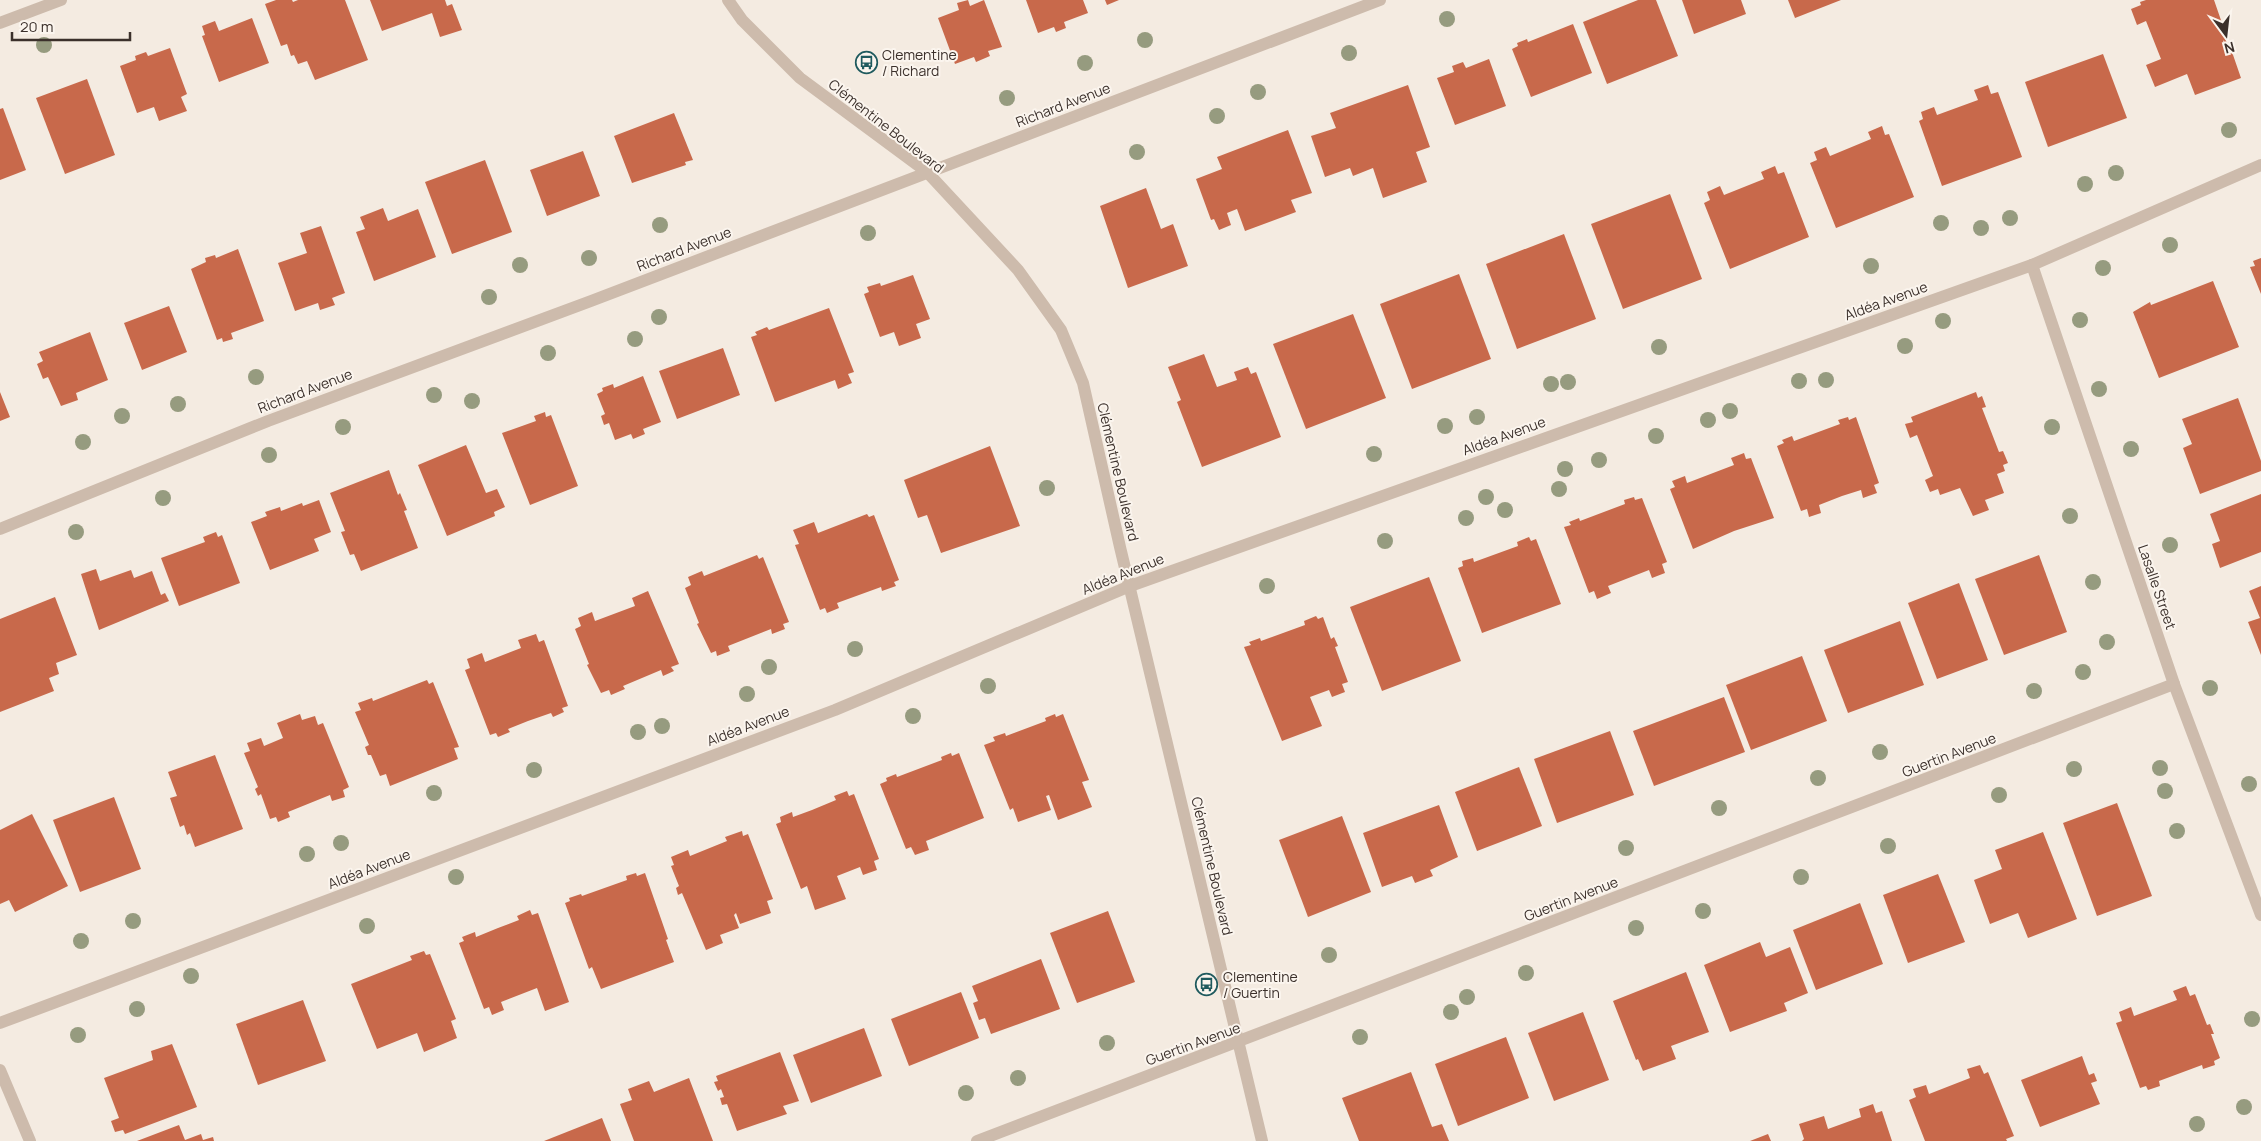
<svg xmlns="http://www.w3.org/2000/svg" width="2261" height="1141" font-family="Manrope,sans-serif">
	<rect width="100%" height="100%" fill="#f4ebe1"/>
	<g fill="#c8694b">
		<polygon points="276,0 292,0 293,2 298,0 345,0 368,60 315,80 307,61 298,64 294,55 291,56 287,44 281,46 265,4"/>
		<polygon points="370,0 445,0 447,6 452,4 462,30 440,37 432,13 382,31"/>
		<polygon points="968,0 970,6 984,0 1002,47 988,51 990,56 976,62 974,57 955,64 938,18 959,10 957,3"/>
		<polygon points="1026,0 1083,0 1088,13 1064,22 1066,28 1056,32 1054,27 1038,33"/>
		<polygon points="1105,0 1119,0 1107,5"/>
		<polygon points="1638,0 1656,0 1678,56 1607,84 1583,22"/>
		<polygon points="1682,0 1741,0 1746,14 1694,34"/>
		<polygon points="1788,0 1841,0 1795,18"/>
		<polygon points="2146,0 2214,0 2241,78 2195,95 2187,74 2155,87 2146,65 2161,59 2146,21 2137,25 2131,9 2141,5 2140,2"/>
		<polygon points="252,18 269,63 219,82 202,36 205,35 202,26 215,21 219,31"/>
		<polygon points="1573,24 1592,73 1531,97 1512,49 1518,46 1517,43 1527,39 1528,42"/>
		<polygon points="170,48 187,94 181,97 187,111 159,121 154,107 137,113 120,66 136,60 135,56 146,52 148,56"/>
		<polygon points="2103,54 2127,118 2048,147 2025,82"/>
		<polygon points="1489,59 1506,106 1455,125 1437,78 1454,72 1452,66 1463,62 1466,68"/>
		<polygon points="87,79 115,155 65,174 36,98"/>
		<polygon points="1408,85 1430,147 1416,152 1427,182 1383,198 1373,168 1353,176 1350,168 1325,177 1311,136 1336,128 1330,113"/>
		<polygon points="1988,85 1991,94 1998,92 2022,157 1942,186 1919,121 1923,119 1921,112 1934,107 1937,115 1978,100 1974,90"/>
		<polygon points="3,108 26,170 0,180 0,109"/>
		<polygon points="674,113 693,160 685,162 686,165 632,183 614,136"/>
		<polygon points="1882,126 1885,135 1889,134 1914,197 1836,228 1810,163 1817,160 1814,152 1826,147 1830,156 1871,139 1868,132"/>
		<polygon points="1288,130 1312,193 1291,200 1296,212 1245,231 1237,209 1227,213 1231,225 1219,230 1214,219 1211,220 1196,179 1222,169 1217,157"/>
		<polygon points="583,151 600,196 547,216 530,170"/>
		<polygon points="485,160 512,232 452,254 425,182"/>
		<polygon points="1775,166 1778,174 1784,172 1809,237 1730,269 1704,203 1710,200 1707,192 1720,186 1724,195 1764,179 1761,172"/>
		<polygon points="1146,188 1161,229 1173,224 1188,266 1128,288 1100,206"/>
		<polygon points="1670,194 1702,279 1623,309 1591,224"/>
		<polygon points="383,208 388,221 418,209 436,257 374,281 356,232 365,229 360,217"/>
		<polygon points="321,226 345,293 332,298 335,305 320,310 318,303 295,311 278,263 307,253 300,233"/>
		<polygon points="1564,234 1596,319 1517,349 1486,264"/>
		<polygon points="238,249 264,321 231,333 233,339 223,342 222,338 217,340 191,269 206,262 205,258 215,255 216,258"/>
		<polygon points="2261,258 2261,294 2250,267 2255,266 2253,261"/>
		<polygon points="1459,274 1491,359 1412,389 1380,304"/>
		<polygon points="913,275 930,319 916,324 921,338 899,346 894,332 880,337 864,294 869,292 867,287 880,283 881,286"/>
		<polygon points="2213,281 2239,347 2159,378 2133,312 2150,302 2151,305"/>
		<polygon points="169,306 187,352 142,370 124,323"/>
		<polygon points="829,308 854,372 848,374 852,383 838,389 835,380 775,402 751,337 757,335 755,332 767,327 769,330"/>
		<polygon points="1353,314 1386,398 1306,429 1273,344"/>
		<polygon points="90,332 108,380 76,393 78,400 61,406 48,377 43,379 37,364 43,361 39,352"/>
		<polygon points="723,348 740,395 677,419 659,371"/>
		<polygon points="1204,354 1217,387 1237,380 1234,372 1248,367 1251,374 1256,372 1281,437 1202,467 1177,402 1181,400 1168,367"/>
		<polygon points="643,376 661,422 643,429 645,434 633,439 631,434 615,440 609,423 604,425 601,416 605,414 597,394 603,391 602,388 613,384 614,388"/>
		<polygon points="0,392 10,417 0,421"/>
		<polygon points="1976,392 1978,398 1982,396 1986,407 1982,408 1999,452 2003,451 2008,463 2003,465 2005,471 1997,474 2004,493 1985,500 1989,510 1973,516 1960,488 1940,495 1938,489 1930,492 1925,480 1933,476 1917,435 1910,438 1905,424 1913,422 1911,417"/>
		<polygon points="2238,398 2261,461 2261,471 2200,494 2183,448 2192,444 2182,419"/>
		<polygon points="545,412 546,417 551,415 578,486 530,505 502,433 536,421 534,416"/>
		<polygon points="1848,417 1849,420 1856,417 1879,483 1874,485 1877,493 1863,498 1861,490 1842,496 1819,505 1821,513 1809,517 1807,509 1801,511 1777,446 1784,443 1782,440 1792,436 1794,441 1840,424 1838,420"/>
		<polygon points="466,445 486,493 497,489 505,507 494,512 495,516 447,536 418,465"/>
		<polygon points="990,446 1020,526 941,553 927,515 918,518 904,480"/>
		<polygon points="1744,453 1746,459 1751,458 1774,518 1734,531 1693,549 1670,489 1675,487 1672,481 1685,476 1687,483 1734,465 1731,458"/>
		<polygon points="389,470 398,495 400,493 407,510 404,511 418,548 361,571 354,554 350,555 341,532 345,531 330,493"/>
		<polygon points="2261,494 2261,552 2220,568 2212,544 2220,541 2210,514"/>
		<polygon points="1634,497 1635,500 1642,498 1667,562 1662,564 1665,573 1652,578 1649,570 1608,586 1611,593 1597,599 1594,591 1589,593 1564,527 1571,525 1569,522 1579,518 1580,521 1625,504 1624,500"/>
		<polygon points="319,500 331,532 314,539 319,551 270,570 251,522 267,516 265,512 280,507 281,511 302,503 303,506"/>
		<polygon points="867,514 869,517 874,515 899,580 894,582 896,586 882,591 881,587 837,603 839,608 827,613 825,608 820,610 795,545 799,544 793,530 814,522 818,533"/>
		<polygon points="216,532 218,537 222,535 240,583 179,606 161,558 205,542 203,537"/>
		<polygon points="1529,537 1531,541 1536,539 1561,604 1482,633 1458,568 1463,566 1462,561 1473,558 1474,562 1518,546 1517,542"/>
		<polygon points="757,555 759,559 763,557 789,622 783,624 785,629 772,634 771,629 728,646 730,651 717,656 716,651 711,653 697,624 699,623 685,588 691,585 688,577 702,571 704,576"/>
		<polygon points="2039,555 2067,632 2004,655 1975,579"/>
		<polygon points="96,569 100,581 131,570 134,578 152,571 161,595 165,593 169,601 99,630 81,574"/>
		<polygon points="1429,577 1461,661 1382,691 1350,607"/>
		<polygon points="1959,583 1988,660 1937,679 1908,603"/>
		<polygon points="2261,586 2261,655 2248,622 2260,618 2249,591"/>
		<polygon points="648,591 679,664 671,667 674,671 663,676 661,670 623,686 625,689 611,695 609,690 601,693 587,665 589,664 575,629 581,626 578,618 592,612 595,621 635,606 632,598"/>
		<polygon points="55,597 77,655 56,663 59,674 49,678 54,691 0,712 0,619"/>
		<polygon points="1316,616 1318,619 1323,617 1331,639 1334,637 1338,646 1335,647 1348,682 1342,684 1345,692 1332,697 1329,690 1310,697 1322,726 1282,741 1244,647 1251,645 1249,642 1260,638 1261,641 1305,625 1304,621"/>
		<polygon points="1900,621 1924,685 1848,713 1824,650"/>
		<polygon points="536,634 539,642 544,640 568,706 562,708 564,712 553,717 551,713 528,721 508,729 510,732 498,737 496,733 490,735 465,670 470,668 467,659 482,653 485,662 521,648 518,640"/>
		<polygon points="1802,656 1827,721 1751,750 1726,685"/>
		<polygon points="427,680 429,684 433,682 459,747 454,748 458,759 390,786 386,774 380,776 371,755 368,755 365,747 369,745 355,712 361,710 358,703 372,698 373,701"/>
		<polygon points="1724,697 1745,752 1654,786 1633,731"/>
		<polygon points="300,714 302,720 315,716 318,725 323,723 349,787 343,790 345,797 332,801 330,795 288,812 290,817 278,822 276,817 270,819 261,794 258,796 255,789 258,787 244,753 250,751 247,743 261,738 264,746 283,738 277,723"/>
		<polygon points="1055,714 1056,717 1063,714 1089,780 1082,782 1092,807 1058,820 1049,795 1046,796 1051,810 1018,822 1013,808 1010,810 984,745 995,741 993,737 1005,733 1006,736 1046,721 1045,718"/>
		<polygon points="1610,731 1634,795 1557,823 1534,759"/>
		<polygon points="951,753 952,756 959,753 984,818 926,841 929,850 915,855 911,847 906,849 880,784 887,781 886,778 896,774 897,777 942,760 941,757"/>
		<polygon points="215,755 243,829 195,847 190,833 187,835 184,825 180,827 170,798 177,796 168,772"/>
		<polygon points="1519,767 1542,826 1477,851 1455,792"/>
		<polygon points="847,791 849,796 854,794 879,859 874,861 877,870 863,875 860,867 837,876 846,899 815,910 807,886 801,889 776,824 781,822 780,817 792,812 793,817 812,810 836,800 834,796"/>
		<polygon points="114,797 141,869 80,892 53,820"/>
		<polygon points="2117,803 2152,896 2097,916 2063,823"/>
		<polygon points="1439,805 1458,857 1430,870 1433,876 1415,883 1412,876 1382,887 1363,833"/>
		<polygon points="32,814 68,886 15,912 9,900 0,904 0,830"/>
		<polygon points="1342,816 1371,892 1308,917 1279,840"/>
		<polygon points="742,831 743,836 748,834 773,899 767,901 771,913 740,924 736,913 734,915 739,928 720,935 723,943 706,950 682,893 678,895 676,888 679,886 671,866 674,865 671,857 688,850 690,856 727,841 725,837"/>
		<polygon points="2043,832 2077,919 2028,938 2018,913 1990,924 1974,880 2002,869 1995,850"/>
		<polygon points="636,873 637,876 645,873 668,939 666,940 674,962 601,989 592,967 589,969 565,903 570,901 569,898 581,894 582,896 627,880 626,876"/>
		<polygon points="1938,874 1965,942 1908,963 1883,895"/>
		<polygon points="1860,903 1883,964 1816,990 1793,930"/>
		<polygon points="530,910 532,915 538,913 569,1002 545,1011 537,988 501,1002 504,1010 492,1015 489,1007 484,1009 459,943 464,941 462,937 475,932 476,937 498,928 519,920 517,916"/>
		<polygon points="1108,911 1135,982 1077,1003 1050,933"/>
		<polygon points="1760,942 1766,957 1790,947 1808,993 1784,1003 1787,1011 1730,1032 1704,965"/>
		<polygon points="424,951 426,955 430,954 456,1019 451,1021 457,1038 424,1052 417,1033 377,1049 351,984 412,960 410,956"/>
		<polygon points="1041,959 1060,1009 991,1034 985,1018 979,1020 973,1003 978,1001 972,986"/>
		<polygon points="1686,972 1709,1032 1671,1046 1676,1059 1643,1071 1638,1059 1636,1060 1613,1001"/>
		<polygon points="2186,986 2190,996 2195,994 2207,1025 2210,1024 2214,1034 2211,1034 2220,1058 2214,1061 2215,1065 2203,1069 2202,1065 2159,1081 2160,1086 2148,1090 2146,1086 2140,1088 2116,1023 2122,1021 2119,1012 2131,1007 2134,1016 2177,1000 2173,991"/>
		<polygon points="961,992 979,1038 909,1066 891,1019"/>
		<polygon points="303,1000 326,1061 258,1085 236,1024"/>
		<polygon points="1583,1012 1609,1080 1554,1101 1528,1033"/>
		<polygon points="864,1028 882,1076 811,1103 793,1055"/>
		<polygon points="1506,1037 1529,1098 1458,1126 1435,1064"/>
		<polygon points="172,1044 197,1107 125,1134 123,1130 115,1132 111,1121 119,1118 104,1078 153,1060 151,1051"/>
		<polygon points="780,1052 799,1101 783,1106 787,1114 737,1131 727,1104 722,1105 720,1098 724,1097 721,1089 718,1091 714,1082 718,1081 716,1076"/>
		<polygon points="2082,1056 2089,1075 2094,1073 2097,1081 2091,1083 2100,1104 2040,1127 2021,1080"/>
		<polygon points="1980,1065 1984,1074 1988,1072 2014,1136 2006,1139 2007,1141 1925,1141 1909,1100 1916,1097 1913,1089 1926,1085 1929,1094 1970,1078 1967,1069"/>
		<polygon points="1411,1072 1432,1127 1442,1124 1449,1141 1359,1141 1342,1098"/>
		<polygon points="689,1078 713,1141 634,1141 620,1104 632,1100 628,1089 649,1081 654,1092"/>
		<polygon points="1873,1104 1876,1113 1882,1111 1892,1141 1802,1141 1804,1139 1799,1124 1824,1116 1828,1129 1861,1117 1859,1109"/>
		<polygon points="602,1118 611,1141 544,1141"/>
		<polygon points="179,1125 185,1140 201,1134 203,1140 213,1137 214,1141 137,1141"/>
		<polygon points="1768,1134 1771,1141 1750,1141"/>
	</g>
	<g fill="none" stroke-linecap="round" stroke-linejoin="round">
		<g stroke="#cdbbac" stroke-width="12">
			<polyline points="728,0 742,20 800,78 927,172 1018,270 1061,330 1083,383 1120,547 1262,1141"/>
			<polyline points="0,23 61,0"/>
			<polyline points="2032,265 2174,684 2261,915"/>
			<polyline points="0,529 268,421 591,301 1380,0"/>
			<polyline points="0,1023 835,710 1130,586 2032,265 2261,165"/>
			<polyline points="0,1070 30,1141"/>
			<polyline points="977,1141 2174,684"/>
		</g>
	</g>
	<g fill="#969b7f">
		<circle cx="1447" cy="19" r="8"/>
		<circle cx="1145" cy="40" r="8"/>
		<circle cx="44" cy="45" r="8"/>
		<circle cx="1349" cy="53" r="8"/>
		<circle cx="1085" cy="63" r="8"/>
		<circle cx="1258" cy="92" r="8"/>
		<circle cx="1007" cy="98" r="8"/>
		<circle cx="1217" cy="116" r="8"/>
		<circle cx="2229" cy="130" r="8"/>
		<circle cx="1137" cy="152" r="8"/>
		<circle cx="2116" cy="173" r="8"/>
		<circle cx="2085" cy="184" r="8"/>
		<circle cx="2010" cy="218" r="8"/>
		<circle cx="1941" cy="223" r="8"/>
		<circle cx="660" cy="225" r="8"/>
		<circle cx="1981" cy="228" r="8"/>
		<circle cx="868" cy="233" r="8"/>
		<circle cx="2170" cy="245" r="8"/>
		<circle cx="589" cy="258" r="8"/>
		<circle cx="520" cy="265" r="8"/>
		<circle cx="1871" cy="266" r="8"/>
		<circle cx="2103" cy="268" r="8"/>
		<circle cx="489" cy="297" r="8"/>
		<circle cx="659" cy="317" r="8"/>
		<circle cx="2080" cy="320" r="8"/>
		<circle cx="1943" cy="321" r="8"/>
		<circle cx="635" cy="339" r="8"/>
		<circle cx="1905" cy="346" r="8"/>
		<circle cx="1659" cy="347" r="8"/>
		<circle cx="548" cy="353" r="8"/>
		<circle cx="256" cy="377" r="8"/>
		<circle cx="1826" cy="380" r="8"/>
		<circle cx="1799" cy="381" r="8"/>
		<circle cx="1568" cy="382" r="8"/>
		<circle cx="1551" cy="384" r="8"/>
		<circle cx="2099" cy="389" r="8"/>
		<circle cx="434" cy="395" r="8"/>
		<circle cx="472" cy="401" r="8"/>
		<circle cx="178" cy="404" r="8"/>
		<circle cx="1730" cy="411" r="8"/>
		<circle cx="122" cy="416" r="8"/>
		<circle cx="1477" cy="417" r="8"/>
		<circle cx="1708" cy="420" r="8"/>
		<circle cx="1445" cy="426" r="8"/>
		<circle cx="343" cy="427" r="8"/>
		<circle cx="2052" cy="427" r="8"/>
		<circle cx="1656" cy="436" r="8"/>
		<circle cx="83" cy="442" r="8"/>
		<circle cx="2131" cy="449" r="8"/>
		<circle cx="1374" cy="454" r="8"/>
		<circle cx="269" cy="455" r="8"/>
		<circle cx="1599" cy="460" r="8"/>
		<circle cx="1565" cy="469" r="8"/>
		<circle cx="1047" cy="488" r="8"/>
		<circle cx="1559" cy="489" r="8"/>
		<circle cx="1486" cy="497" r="8"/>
		<circle cx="163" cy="498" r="8"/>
		<circle cx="1505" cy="510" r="8"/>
		<circle cx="2070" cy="516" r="8"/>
		<circle cx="1466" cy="518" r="8"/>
		<circle cx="76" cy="532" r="8"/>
		<circle cx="1385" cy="541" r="8"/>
		<circle cx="2170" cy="545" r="8"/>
		<circle cx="2093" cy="582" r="8"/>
		<circle cx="1267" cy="586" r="8"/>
		<circle cx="2107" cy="642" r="8"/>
		<circle cx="855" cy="649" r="8"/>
		<circle cx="769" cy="667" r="8"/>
		<circle cx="2083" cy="672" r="8"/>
		<circle cx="988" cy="686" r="8"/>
		<circle cx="2210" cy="688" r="8"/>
		<circle cx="2034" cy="691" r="8"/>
		<circle cx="747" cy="694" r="8"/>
		<circle cx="913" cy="716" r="8"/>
		<circle cx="662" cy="726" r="8"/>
		<circle cx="638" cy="732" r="8"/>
		<circle cx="1880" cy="752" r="8"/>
		<circle cx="2160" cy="768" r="8"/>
		<circle cx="2074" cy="769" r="8"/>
		<circle cx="534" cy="770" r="8"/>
		<circle cx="1818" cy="778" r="8"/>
		<circle cx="2249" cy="784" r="8"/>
		<circle cx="2165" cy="791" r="8"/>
		<circle cx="434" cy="793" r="8"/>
		<circle cx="1999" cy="795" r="8"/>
		<circle cx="1719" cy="808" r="8"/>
		<circle cx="2177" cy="831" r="8"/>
		<circle cx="341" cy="843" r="8"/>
		<circle cx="1888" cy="846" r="8"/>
		<circle cx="1626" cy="848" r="8"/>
		<circle cx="307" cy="854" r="8"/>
		<circle cx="456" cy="877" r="8"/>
		<circle cx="1801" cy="877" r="8"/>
		<circle cx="1703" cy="911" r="8"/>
		<circle cx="133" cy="921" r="8"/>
		<circle cx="367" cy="926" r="8"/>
		<circle cx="1636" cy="928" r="8"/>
		<circle cx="81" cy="941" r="8"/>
		<circle cx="1329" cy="955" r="8"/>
		<circle cx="1526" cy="973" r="8"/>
		<circle cx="191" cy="976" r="8"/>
		<circle cx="1467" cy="997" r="8"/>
		<circle cx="137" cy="1009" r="8"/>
		<circle cx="1451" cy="1012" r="8"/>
		<circle cx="2252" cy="1019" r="8"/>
		<circle cx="78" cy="1035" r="8"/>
		<circle cx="1360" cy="1037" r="8"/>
		<circle cx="1107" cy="1043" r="8"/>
		<circle cx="1018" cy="1078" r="8"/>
		<circle cx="966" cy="1093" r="8"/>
		<circle cx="2244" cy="1107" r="8"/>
		<circle cx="2197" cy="1124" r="8"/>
	</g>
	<defs>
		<symbol id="bus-ring" viewBox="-11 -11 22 22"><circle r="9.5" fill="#fbf5ee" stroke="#1f5a5e" stroke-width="1.5"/><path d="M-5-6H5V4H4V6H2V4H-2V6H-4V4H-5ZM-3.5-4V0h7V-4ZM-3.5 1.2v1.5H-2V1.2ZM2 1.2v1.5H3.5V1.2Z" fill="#1f5a5e"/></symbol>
	</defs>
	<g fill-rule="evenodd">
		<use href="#bus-ring" x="854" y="50" width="25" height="25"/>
		<use href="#bus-ring" x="1194" y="972" width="25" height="25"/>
	</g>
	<g text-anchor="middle" stroke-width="4" stroke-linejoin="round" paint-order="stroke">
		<g font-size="14" fill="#3b302b" stroke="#fbf5ee" text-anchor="start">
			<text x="882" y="60">Clementine<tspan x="882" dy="16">/ Richard</tspan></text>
			<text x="1223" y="982">Clementine<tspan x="1223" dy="16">/ Guertin</tspan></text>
		</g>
		<g font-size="14" fill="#3b302b" stroke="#fbf5ee">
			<text transform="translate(1063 105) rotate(-21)" y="5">Richard Avenue</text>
			<text transform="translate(886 126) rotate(38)" y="5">Clémentine Boulevard</text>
			<text transform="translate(684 249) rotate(-21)" y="5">Richard Avenue</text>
			<text transform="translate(1886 301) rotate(-20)" y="5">Aldéa Avenue</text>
			<text transform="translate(305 391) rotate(-21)" y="5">Richard Avenue</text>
			<text transform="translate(1504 436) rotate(-20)" y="5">Aldéa Avenue</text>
			<text transform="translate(1118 472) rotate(77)" y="5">Clémentine Boulevard</text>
			<text transform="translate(1123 574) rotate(-22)" y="5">Aldéa Avenue</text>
			<text transform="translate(2157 587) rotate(71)" y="5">Lasalle Street</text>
			<text transform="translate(748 726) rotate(-21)" y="5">Aldéa Avenue</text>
			<text transform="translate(1949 755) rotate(-21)" y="5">Guertin Avenue</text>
			<text transform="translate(1212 866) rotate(77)" y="5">Clémentine Boulevard</text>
			<text transform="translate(369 869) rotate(-21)" y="5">Aldéa Avenue</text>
			<text transform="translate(1571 899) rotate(-21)" y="5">Guertin Avenue</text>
			<text transform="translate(1193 1044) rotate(-20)" y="5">Guertin Avenue</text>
		</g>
	</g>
	<g transform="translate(2226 35) rotate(165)" stroke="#fbf5ee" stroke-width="4" paint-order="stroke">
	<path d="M0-4L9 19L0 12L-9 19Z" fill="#3b302b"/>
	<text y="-8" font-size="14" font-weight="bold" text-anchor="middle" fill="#3b302b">N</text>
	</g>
	<path d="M12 32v8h118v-8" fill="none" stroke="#3b302b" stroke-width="2.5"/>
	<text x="20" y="32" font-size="15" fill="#3b302b" stroke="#fbf5ee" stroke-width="4" paint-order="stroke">20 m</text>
</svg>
